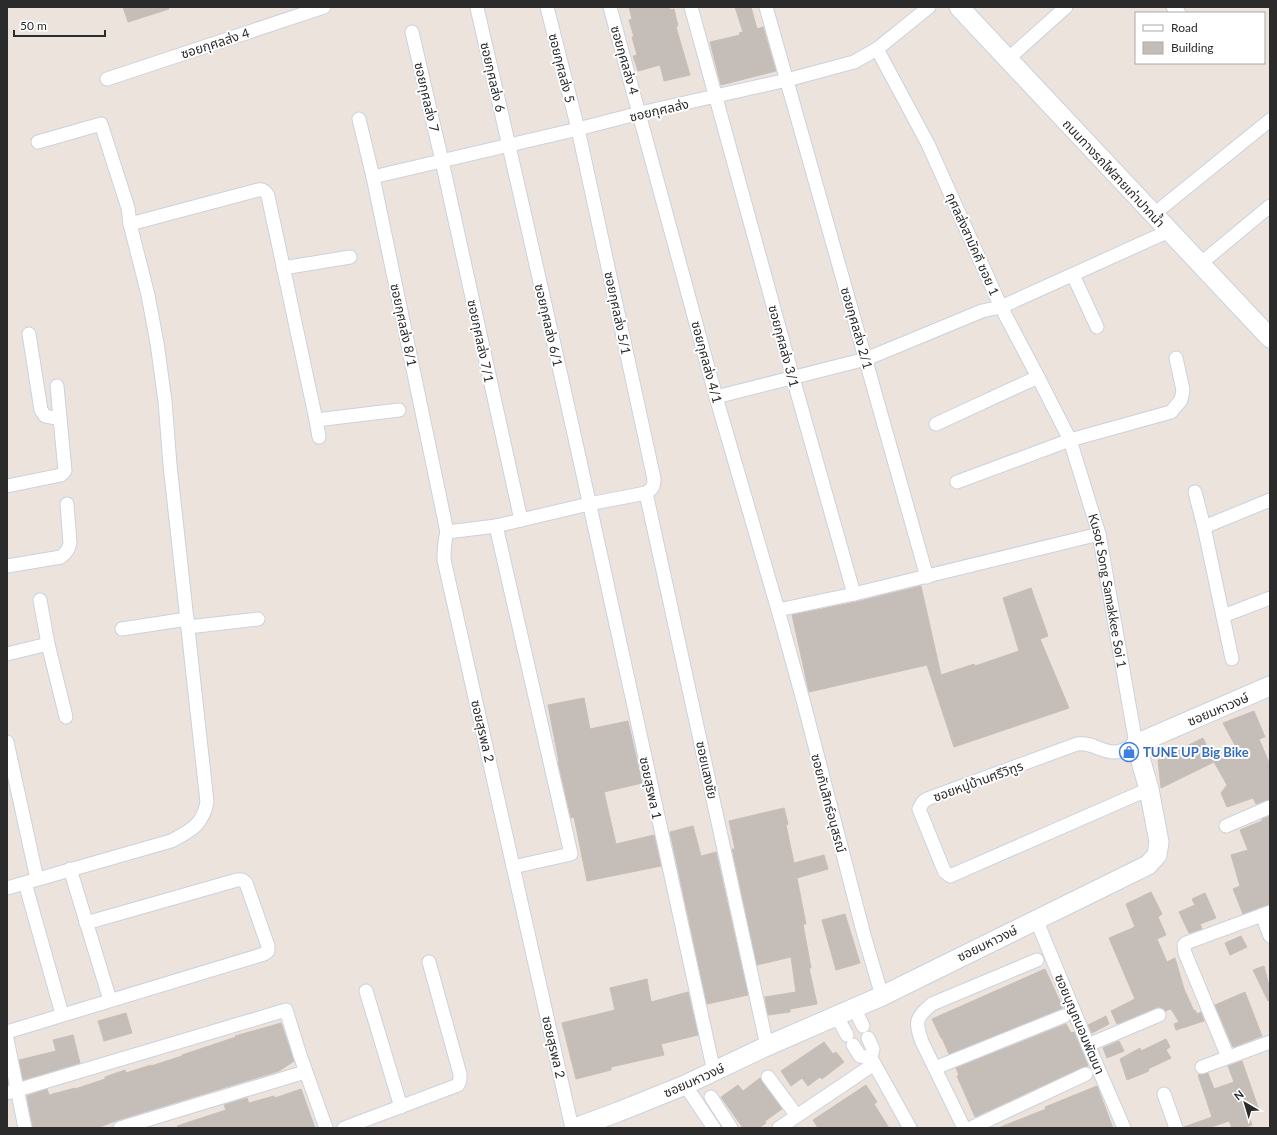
<svg xmlns="http://www.w3.org/2000/svg" width="1277" height="1135" font-family="Lato,'Noto Sans Thai',sans-serif">
	<rect width="100%" height="100%" fill="#ece3dd"/>
	<g fill="#c5beb8" stroke="#c8beb7">
		<polygon points="123,7 168,7 169,9 128,22"/>
		<polygon points="629,7 669,7 670,10 674,9 678,26 676,27 690,75 664,81 660,65 638,71 633,56 637,55 632,37 634,37 629,20 632,19"/>
		<polygon points="735,7 751,7 757,29 763,27 776,71 721,85 710,42 740,35 739,33 743,32"/>
		<polygon points="921,586 941,675 974,664 975,666 1019,651 1003,598 1031,588 1048,636 1040,639 1069,708 954,747 927,665 809,692 792,615 856,602"/>
		<polygon points="584,698 590,729 628,721 642,783 604,792 616,844 654,835 661,866 587,881 574,817 571,818 558,762 559,762 548,705"/>
		<polygon points="1254,711 1265,737 1259,739 1270,765 1270,799 1256,804 1253,798 1227,807 1221,793 1227,785 1214,762 1238,751 1223,723"/>
		<polygon points="1203,738 1214,762 1161,788 1158,760"/>
		<polygon points="784,808 788,824 786,825 794,863 824,855 828,869 797,878 806,924 803,924 811,968 809,968 817,1004 790,1009 790,1012 768,1015 765,997 796,992 791,957 757,965 732,849 735,849 729,821"/>
		<polygon points="1270,816 1270,904 1243,914 1233,889 1240,886 1231,855 1248,850 1240,830 1262,821 1262,819"/>
		<polygon points="693,826 701,856 716,852 748,995 707,1004 670,832"/>
		<polygon points="1151,892 1162,914 1158,917 1166,935 1157,939 1167,962 1175,958 1184,989 1194,1011 1195,1010 1197,1014 1201,1012 1204,1021 1176,1030 1174,1024 1179,1022 1171,1009 1165,1011 1160,1007 1156,1008 1117,1024 1111,1011 1135,999 1109,938 1135,927 1126,904"/>
		<polygon points="1205,893 1216,918 1200,924 1202,929 1189,933 1179,912 1195,905 1192,899"/>
		<polygon points="845,914 860,963 836,970 822,920"/>
		<polygon points="1241,936 1247,947 1230,955 1225,943"/>
		<polygon points="1264,966 1270,990 1270,1000 1268,1001 1253,970"/>
		<polygon points="1045,969 1063,1008 949,1054 942,1038 941,1038 932,1019"/>
		<polygon points="647,979 651,1002 688,992 698,1035 661,1044 664,1055 611,1067 611,1070 576,1079 562,1023 615,1010 610,988"/>
		<polygon points="1245,992 1262,1036 1233,1047 1215,1005"/>
		<polygon points="126,1013 132,1033 104,1041 98,1021"/>
		<polygon points="1106,1016 1109,1024 1092,1033 1088,1025"/>
		<polygon points="281,1023 294,1061 279,1071 118,1120 97,1128 33,1128 27,1096 47,1089 49,1095 75,1088 75,1089 105,1079 105,1077 125,1070 126,1073 151,1065 151,1066 182,1056 182,1055 236,1037 235,1036"/>
		<polygon points="1066,1024 1071,1033 1074,1032 1088,1066 1083,1067 975,1117 957,1076 959,1075 956,1068"/>
		<polygon points="73,1035 80,1063 23,1080 19,1060 56,1051 53,1040"/>
		<polygon points="1166,1039 1170,1047 1166,1050 1171,1058 1148,1069 1149,1071 1127,1080 1120,1059 1140,1048 1141,1051"/>
		<polygon points="1119,1041 1124,1051 1107,1058 1103,1048"/>
		<polygon points="824,1042 833,1054 836,1052 844,1062 822,1079 820,1077 808,1086 802,1078 791,1086 781,1071"/>
		<polygon points="1242,1061 1259,1110 1248,1114 1252,1125 1244,1128 1232,1128 1229,1121 1208,1128 1184,1128 1184,1127 1212,1117 1198,1075 1208,1073 1214,1089 1234,1082 1228,1066"/>
		<polygon points="760,1078 782,1109 765,1121 766,1123 759,1128 743,1128 721,1097 738,1085 743,1091"/>
		<polygon points="866,1085 877,1102 874,1104 889,1128 818,1128 813,1120"/>
		<polygon points="1097,1086 1113,1128 998,1128 1046,1109 1045,1107"/>
		<polygon points="301,1089 315,1128 178,1128 177,1126 226,1110 224,1105 247,1098 249,1103 274,1096 275,1098"/>
	</g>
	<g fill="none" stroke-linecap="round" stroke-linejoin="round">
		<defs>
			<g id="street">
				<path d="M547,7L578,129L654,479C654,487 652,489 646,493L589,504L496,526L447,532C444,542 444,550 444,560L572,1128"/>
				<polyline points="610,7 716,397 778,610 803,700 864,935 882,996"/>
				<polyline points="691,7 793,378 854,594"/>
				<polyline points="766,7 927,577"/>
				<polyline points="1173,7 1179,13"/>
				<path d="M477,8C560,362 636,717 714,1072"/>
				<polyline points="412,32 442,161 521,520"/>
				<path id="s1" d="M877,49L928,144L1001,307L1038,377L1070,440L1099,534L1136,744C1129,747 1122,752 1114,752C1101,752 1092,742 1077,744L927,799L923,802L919,809L943,868L945,872L950,876L1149,789"/>
				<polyline points="1008,59 1066,7"/>
				<polyline points="107,79 324,7"/>
				<polyline points="359,119 373,177 447,532"/>
				<polyline points="373,177 578,129 640,113 787,80 854,62 877,49 929,7"/>
				<polyline points="1154,214 1270,120"/>
				<path d="M130,224L258,190C264,189 266,192 268,196L316,420L319,437"/>
				<polyline points="1200,264 1270,206"/>
				<polyline points="283,268 350,257"/>
				<polyline points="1073,275 1097,327"/>
				<polyline points="29,334 41,410 45,416 60,419"/>
				<polyline points="716,397 866,359 982,311 1001,307 1169,231"/>
				<polyline points="316,420 399,410"/>
				<polyline points="936,424 1038,377"/>
				<polyline points="957,482 1070,440 1171,412 1181,400 1183,390 1176,358"/>
				<polyline points="7,486 61,475 65,471 57,386"/>
				<polyline points="1195,492 1204,527 1232,659"/>
				<polyline points="646,493 767,1046"/>
				<polyline points="496,526 571,854 513,867"/>
				<polyline points="1204,527 1270,500"/>
				<path d="M7,566L61,557C66,553 69,549 70,543L67,504"/>
				<polyline points="40,600 48,644 66,717"/>
				<polyline points="778,610 854,594 1099,534"/>
				<polyline points="1223,616 1270,598"/>
				<polyline points="188,627 258,619"/>
				<polyline points="122,629 187,619"/>
				<polyline points="7,654 48,644"/>
				<polyline points="7,742 37,879"/>
				<polyline points="1226,826 1270,807"/>
				<polyline points="70,869 110,1000"/>
				<polyline points="25,883 62,1014"/>
				<path d="M7,888L171,841C190,831 203,825 207,802L170,465L165,401L157,343L148,295L130,224L128,208L101,124L38,142"/>
				<polyline points="1262,915 1270,936"/>
				<polyline points="1036,919 1088,1045 1124,1128"/>
				<polyline points="366,991 401,1107"/>
				<polyline points="854,1008 863,1026"/>
				<polyline points="836,1015 847,1035"/>
				<polyline points="7,1032 264,954 268,951 268,946 246,883 242,880 237,880 86,923"/>
				<polyline points="868,1038 873,1049 871,1058 910,1128"/>
				<polyline points="7,1039 25,1128"/>
				<polyline points="853,1045 860,1056 871,1058"/>
				<polyline points="1088,1045 1159,1015"/>
				<polyline points="1228,1057 1185,953 1184,945 1186,943 1270,912"/>
				<polyline points="1202,1067 1270,1042"/>
				<polyline points="935,1068 1064,1016"/>
				<polyline points="768,1077 797,1116"/>
				<polyline points="685,1085 714,1128"/>
				<polyline points="7,1093 286,1010 300,1055 326,1128"/>
				<polyline points="1164,1094 1176,1128"/>
				<polyline points="711,1097 731,1128"/>
				<polyline points="120,1128 305,1072"/>
				<polyline points="344,1128 458,1085 460,1080 460,1074 429,962"/>
				<polyline points="779,1128 874,1064"/>
				<path d="M964,1128L922,1042C915,1022 915,1018 932,1004L1037,960"/>
				<polyline points="971,1128 1086,1074"/>
			</g>
			<g id="secondary">
				<polyline points="959,7 1270,338"/>
				<polyline points="575,1128 618,1112 685,1085 767,1046 882,996 1148,865 1157,855 1159,842 1149,789 1136,744 1270,686"/>
			</g>
		</defs>
		<use href="#street" stroke="#cbd2dc" stroke-width="15"/>
		<use href="#secondary" stroke="#cbd2dc" stroke-width="21"/>
		<use href="#street" stroke="#fff" stroke-width="13"/>
		<use href="#secondary" stroke="#fff" stroke-width="19"/>
	</g>
	<defs>
		<symbol id="shop-ring" viewBox="-11 -11 22 22"><circle r="9.5" fill="#fff" stroke="#3f7fe0" stroke-width="1.5"/><path d="M-5-2.5h2.3a2.7 3.5 0 0 1 5.4 0H5L5.5 6h-11ZM-1.5-2.5h3a1.5 2.3 0 0 0-3 0Z" fill="#3f7fe0"/></symbol>
	</defs>
	<g fill-rule="evenodd">
		<use href="#shop-ring" x="1118" y="741" width="22" height="22"/>
	</g>
	<g text-anchor="middle" stroke-width="4" stroke-linejoin="round" paint-order="stroke">
		<g font-size="13" fill="#2b2b2b" stroke="#fff">
			<text transform="translate(215 43) rotate(-18)" y="5">ซอยกุศลส่ง 4</text>
			<text transform="translate(625 60) rotate(74)" y="5">ซอยกุศลส่ง 4</text>
			<text transform="translate(562 68) rotate(76)" y="5">ซอยกุศลส่ง 5</text>
			<text transform="translate(493 77) rotate(77)" y="5">ซอยกุศลส่ง 6</text>
			<text transform="translate(427 97) rotate(77)" y="5">ซอยกุศลส่ง 7</text>
			<text transform="translate(659 110) rotate(-13)" y="5">ซอยกุศลส่ง</text>
			<text transform="translate(1114 173) rotate(47)" y="5">ถนนทางรถไฟสายเก่าปากน้ำ</text>
			<text transform="translate(973 244) rotate(66)" y="5">กุศลส่งสามัคคี ซอย 1</text>
			<text transform="translate(618 313) rotate(78)" y="5">ซอยกุศลส่ง 5/1</text>
			<text transform="translate(404 325) rotate(78)" y="5">ซอยกุศลส่ง 8/1</text>
			<text transform="translate(549 325) rotate(77)" y="5">ซอยกุศลส่ง 6/1</text>
			<text transform="translate(857 328) rotate(74)" y="5">ซอยกุศลส่ง 2/1</text>
			<text transform="translate(481 341) rotate(78)" y="5">ซอยกุศลส่ง 7/1</text>
			<text transform="translate(784 346) rotate(75)" y="5">ซอยกุศลส่ง 3/1</text>
			<text transform="translate(707 362) rotate(75)" y="5">ซอยกุศลส่ง 4/1</text>
			<text dy="5" stroke="none"><textPath href="#s1" startOffset="592">Kusot Song Samakkee Soi 1</textPath></text>
			<text transform="translate(1218 709) rotate(-23)" y="5">ซอยมหาวงษ์</text>
			<text transform="translate(483 731) rotate(77)" y="5">ซอยสุรพล 2</text>
			<text transform="translate(707 770) rotate(78)" y="5">ซอยแสงชัย</text>
			<text transform="translate(978 781) rotate(-20)" y="5">ซอยหมู่บ้านศรีวิฑูร</text>
			<text transform="translate(651 788) rotate(78)" y="5">ซอยสุรพล 1</text>
			<text transform="translate(829 803) rotate(75)" y="5">ซอยกันสิทธ์อนุสรณ์</text>
			<text transform="translate(987 943) rotate(-26)" y="5">ซอยมหาวงษ์</text>
			<text transform="translate(1080 1024) rotate(67)" y="5">ซอยบุญถนอมพัฒนา</text>
			<text transform="translate(554 1047) rotate(77)" y="5">ซอยสุรพล 2</text>
			<text transform="translate(694 1080) rotate(-24)" y="5">ซอยมหาวงษ์</text>
		</g>
		<g font-size="13" font-weight="bold" fill="#366cbe" stroke="#fff" text-anchor="start">
			<text x="1143" y="757">TUNE UP Big Bike</text>
		</g>
	</g>
	<rect width="1277" height="1135" fill="none" stroke="#2b2b2b" stroke-width="16"/>
	<rect x="1135" y="12" width="130" height="52" fill="#ffffff" stroke="#aaaaaa"/>
	<rect x="1143" y="25" width="20" height="6" fill="#ffffff" stroke="#aaaaaa"/>
	<text x="1171" y="32" font-size="12" fill="#2b2b2b">Road</text>
	<rect x="1143" y="42" width="20" height="12" fill="#c5beb8" stroke="#aaaaaa"/>
	<text x="1171" y="52" font-size="12" fill="#2b2b2b">Building</text>
	<g transform="translate(1245 1103) rotate(322)" stroke="#ffffff" stroke-width="3" paint-order="stroke">
	<path d="M0-3L7 15L0 10L-7 15Z" fill="#2b2b2b"/>
	<text y="-6" font-size="11" font-weight="bold" text-anchor="middle" fill="#2b2b2b">N</text>
	</g>
	<path d="M14 30v6h91v-6" fill="none" stroke="#2b2b2b" stroke-width="2"/>
	<text x="20" y="30" font-size="12" fill="#2b2b2b" stroke="#ffffff" stroke-width="3" paint-order="stroke">50 m</text>
</svg>
